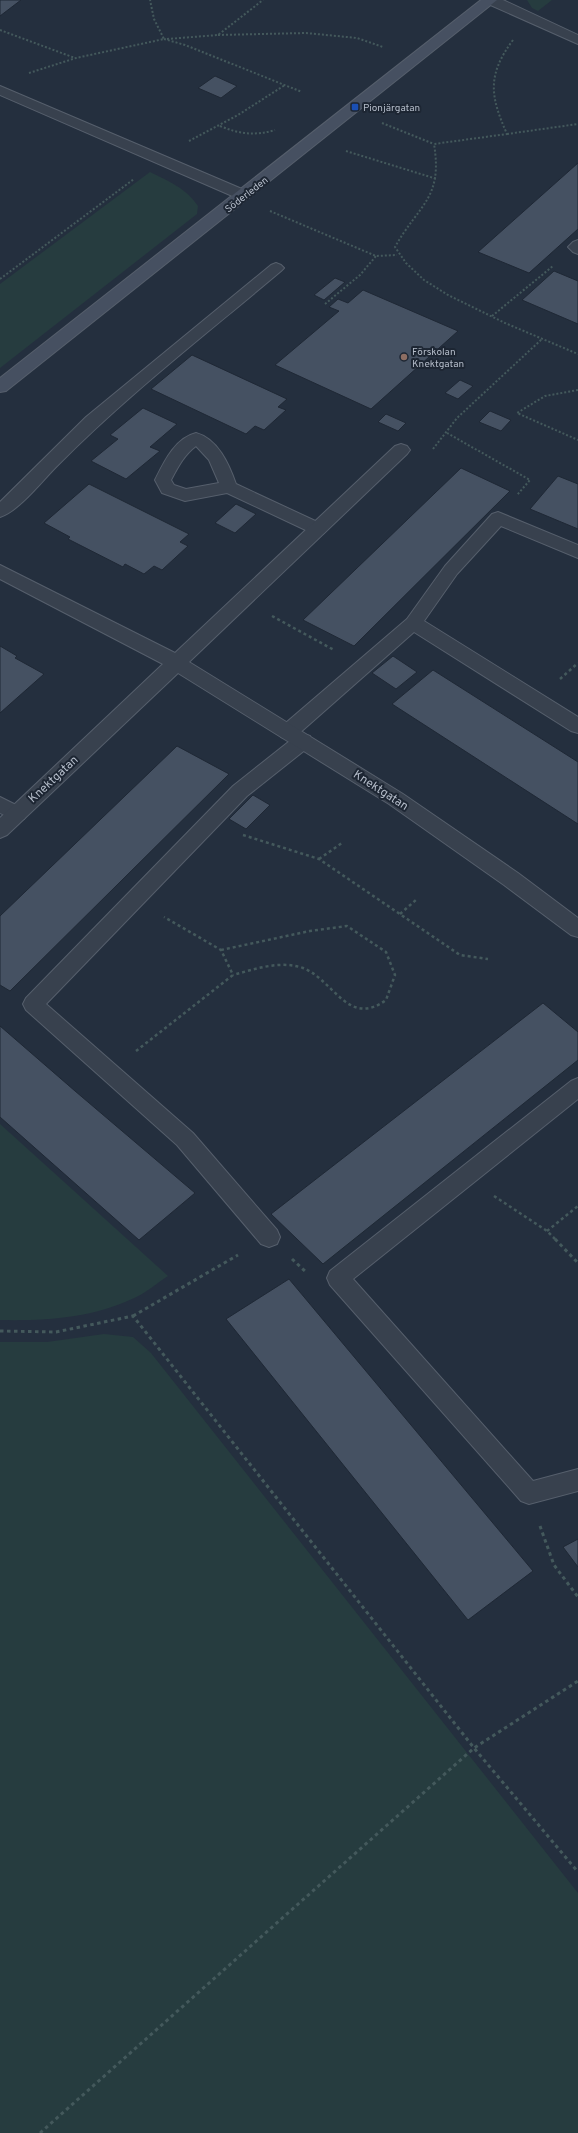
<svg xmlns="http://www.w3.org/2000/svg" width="578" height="2133" font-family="Overpass,sans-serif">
	<rect width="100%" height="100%" fill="#242f3e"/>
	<g fill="#263c3f">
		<polygon points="527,0 552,0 538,11 532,8"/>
		<path d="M150,172C168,181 186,188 198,206L197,214L0,368V284Z"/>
		<path d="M0,1124L168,1276C157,1283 145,1294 132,1299C91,1318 45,1321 0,1320Z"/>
		<polygon points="104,1334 133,1337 151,1353 578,1893 578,2133 0,2133 0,1342 47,1342"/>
	</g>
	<g fill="#455162" stroke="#1f2835">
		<polygon points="0,0 21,0 0,16"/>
		<polygon points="215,76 237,86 221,98 198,88"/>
		<polygon points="578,163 578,229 529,273 478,252"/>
		<polygon points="554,271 578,281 578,324 522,300"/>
		<polygon points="335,278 345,282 324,300 314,295"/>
		<polygon points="363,290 458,331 371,409 275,365 339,311 329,307 338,299 348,303"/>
		<polygon points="192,355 287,399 278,407 286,410 264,430 255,426 246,434 151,389"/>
		<polygon points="460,380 473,386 458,399 445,393"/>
		<polygon points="143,408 177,424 150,447 160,451 126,479 91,461 118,439 110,435"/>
		<polygon points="490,411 511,420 501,431 479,422"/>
		<polygon points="386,414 406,423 398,431 378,422"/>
		<polygon points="461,468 510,491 354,646 303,620"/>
		<polygon points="558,476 578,484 578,529 530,509"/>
		<polygon points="89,484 189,534 180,542 188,546 162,570 154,566 144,574 125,564 123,567 68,539 70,537 44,523"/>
		<polygon points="236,504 256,514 235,533 215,523"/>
		<polygon points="0,646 17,656 15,658 44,674 0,713"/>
		<polygon points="393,656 417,672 396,689 372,673"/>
		<polygon points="433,670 578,762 578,824 392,704"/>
		<polygon points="177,746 229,774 10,991 0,985 0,916"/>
		<polygon points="253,795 270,805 246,829 229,819"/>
		<polygon points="543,1003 578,1032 578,1060 323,1264 271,1214"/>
		<polygon points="0,1026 75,1091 195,1193 139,1240 0,1117"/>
		<polygon points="289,1279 533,1571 468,1620 226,1319"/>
		<polygon points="578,1539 578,1567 563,1547"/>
	</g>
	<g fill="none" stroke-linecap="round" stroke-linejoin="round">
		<defs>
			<g id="service">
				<polygon points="578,240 578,254 573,252 568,247 573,242"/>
				<path d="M276,263L281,265L284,268L281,271C205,335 126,396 56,467C42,481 19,511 0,517V502L86,417L271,265Z"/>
				<path d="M196,433C218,439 229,464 236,484L324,525L327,529L324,533L318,535L312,533L227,493L185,501L162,493L155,480C164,462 175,438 196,433ZM196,446L209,460L219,483L186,489L174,485L171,480C178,467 184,455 196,446Z"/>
				<polygon points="498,512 578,545 578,558 501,526 457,574 424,621 578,717 578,733 571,731 414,632 295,737 288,739 281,737 279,732 281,727 407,619 445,566 492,514"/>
				<polygon points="303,734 310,736 312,741 310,746 247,796 46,1004 193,1133 277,1230 280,1237 277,1244 269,1247 261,1244 177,1145 26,1010 23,1004 26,998 233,786 296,736"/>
				<polygon points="0,797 24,809 27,814 24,819 17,821 0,813"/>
				<polygon points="578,1078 578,1099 353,1279 533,1481 578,1469 578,1491 529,1504 521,1501 330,1285 327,1278 330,1271 571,1081"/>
			</g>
			<g id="minor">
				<polygon points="484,0 503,0 578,35 578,44 486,3"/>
				<polygon points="0,86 249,192 251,195 249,198 237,198 0,95"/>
				<polygon points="401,444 407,446 410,450 407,454 189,662 403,794 518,873 578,918 578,937 571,935 504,885 389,804 178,673 7,835 0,838 0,818 163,664 0,579 0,565 175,653 395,446"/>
			</g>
			<polygon id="secondary" points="481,0 497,0 6,391 0,392 0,378"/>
		</defs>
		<use href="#service" stroke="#565f6c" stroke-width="2"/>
		<use href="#minor" stroke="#565f6c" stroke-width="2"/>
		<use href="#secondary" stroke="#565f6c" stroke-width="2"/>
		<g stroke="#44595c" stroke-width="2" stroke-dasharray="2 2" stroke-linecap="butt">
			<polyline points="0,30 75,58"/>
			<polyline points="218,35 306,33 357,38 383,47"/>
			<polyline points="164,39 185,45 302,92"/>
			<polyline points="167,39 218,35 263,0"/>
			<path d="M513,40C487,75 490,96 507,134L434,144C443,199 419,204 395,247L406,263L424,280L448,295L505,323L578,354"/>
			<polyline points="29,73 76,58 164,39 154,19 150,0"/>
			<polyline points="382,123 434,144"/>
			<path d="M220,126C239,134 255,136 275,130"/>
			<polyline points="507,134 578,124"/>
			<polyline points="189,141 238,115 285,85"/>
			<polyline points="346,151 437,179"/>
			<polyline points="270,211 376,256 397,255"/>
			<polyline points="0,279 134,179"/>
			<polyline points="325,304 360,275 376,256"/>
			<polyline points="492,316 553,266"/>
			<polyline points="578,390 545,396 517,413 578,440"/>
			<polyline points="447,433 530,480 517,495"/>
			<polyline points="433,449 457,418 542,339"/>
		</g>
		<g stroke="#44595c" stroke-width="2.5" stroke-dasharray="3 3" stroke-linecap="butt">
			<polyline points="272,616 334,650"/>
			<polyline points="560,679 578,663"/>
			<polyline points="243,835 319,859 460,955 488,959"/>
			<polyline points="319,859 342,843"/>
			<polyline points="400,914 417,899"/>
			<path d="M221,950L310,931L347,926L386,952L395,975L386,1000C348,1028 334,980 303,968C280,960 255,969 233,975"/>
			<polyline points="136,1051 233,975 221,950 164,917"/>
			<polyline points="494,1196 547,1231 556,1240"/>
			<polyline points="547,1231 578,1206"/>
		</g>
		<g stroke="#44595c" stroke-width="3" stroke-dasharray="3.5 3.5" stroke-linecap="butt">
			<polyline points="555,1239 578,1263"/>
			<polyline points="292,1259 306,1272"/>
			<polyline points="133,1316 238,1255"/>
			<polyline points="0,1331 56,1332 133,1316 474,1748 578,1872"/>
			<polyline points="540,1526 554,1565 578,1597"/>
			<polyline points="40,2133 474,1748 578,1681"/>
		</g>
		<use href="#service" fill="#38414e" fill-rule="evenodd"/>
		<use href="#minor" fill="#38414e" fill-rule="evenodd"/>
		<use href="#secondary" fill="#465061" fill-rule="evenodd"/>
	</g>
	<rect fill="#1a4fb4" stroke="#1d2633" stroke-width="1.5" x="351" y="103" width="8" height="8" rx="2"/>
	<circle fill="#8d6e63" stroke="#1d2633" stroke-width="1.5" cx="404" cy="357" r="4"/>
	<g text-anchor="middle" stroke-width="4" stroke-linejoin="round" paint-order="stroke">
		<g font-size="10" fill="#b4bcc9" stroke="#1d2633" text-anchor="start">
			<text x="363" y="111">Pionjärgatan</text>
			<text x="412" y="355">Förskolan<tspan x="412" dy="12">Knektgatan</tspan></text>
		</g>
		<g font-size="10" fill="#b4bcc9" stroke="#1d2633">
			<text transform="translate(246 194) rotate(-38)" y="4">Söderleden</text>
		</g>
		<g font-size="12" fill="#b4bcc9" stroke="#1d2633">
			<text transform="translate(53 779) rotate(-43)" y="4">Knektgatan</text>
			<text transform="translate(381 790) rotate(33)" y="4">Knektgatan</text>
		</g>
	</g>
</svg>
